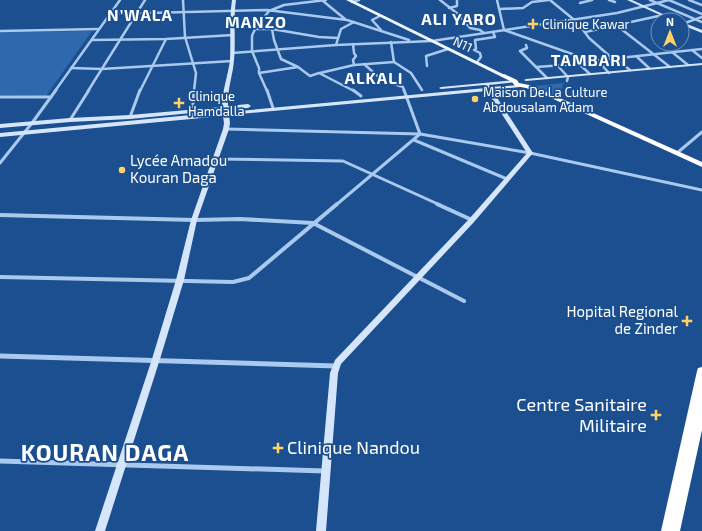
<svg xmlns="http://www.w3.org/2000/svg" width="702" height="531" font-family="'Exo 2',sans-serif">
	<rect width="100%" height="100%" fill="#1b4f8f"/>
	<g fill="#2e69ad">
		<polygon points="92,31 46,96 0,95 0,32"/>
		<polygon points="564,83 558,98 534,86"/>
	</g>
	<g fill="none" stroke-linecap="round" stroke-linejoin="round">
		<g stroke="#a9c9ee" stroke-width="2.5">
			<polyline points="183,0 185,37 196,73 194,91"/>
			<polyline points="440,0 458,14 470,28 480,30 484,33"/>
			<polyline points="497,0 504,30 592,61"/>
			<polyline points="550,0 578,23 589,38 613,59"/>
			<polyline points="609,0 615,2"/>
			<polyline points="650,0 702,22"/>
			<polyline points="669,0 702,14"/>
			<polyline points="689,0 702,5"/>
			<polyline points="323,1 345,19"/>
			<polyline points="352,2 359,0"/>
			<polyline points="580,3 592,0"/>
			<polyline points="449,8 457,6 457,0"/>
			<polyline points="500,9 523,8 532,2 549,0"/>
			<polyline points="109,14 267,10 347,20 409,40"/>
			<polyline points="380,16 372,20 381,30"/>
			<polyline points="682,24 702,17"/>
			<polyline points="616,25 670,67"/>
			<polyline points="255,29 272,29 274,40 281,59 298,67 310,76 319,73 354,91"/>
			<polyline points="272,29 319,37 338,38"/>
			<polyline points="0,31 99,29"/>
			<polyline points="585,32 663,15"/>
			<polyline points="92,40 166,39 233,35"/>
			<polyline points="391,42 394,62 411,73 422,90"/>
			<polyline points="336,45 341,29 354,22"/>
			<polyline points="526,45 527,48 520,51 547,78"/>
			<polyline points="692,50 702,58"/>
			<polyline points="672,52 688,65"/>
			<polyline points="232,53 336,45 432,41 617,13 669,0"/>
			<polyline points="636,56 649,68"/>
			<polyline points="616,59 630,70"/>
			<polyline points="598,61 609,73"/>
			<polyline points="477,62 481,57 480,53 474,50 476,49 475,40 495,37 493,32"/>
			<polyline points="364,64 382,80 403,87 404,91"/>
			<polyline points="579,64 590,74"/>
			<polyline points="354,65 394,62"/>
			<polyline points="557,65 568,77 567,81"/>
			<polyline points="427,66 426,56 448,49"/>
			<polyline points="536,67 579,64 592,61 702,49"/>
			<polyline points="71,68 102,69 232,61"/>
			<polyline points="259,73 298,67"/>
			<polyline points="320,73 354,65 353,60 356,56 354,53 353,44"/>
			<polyline points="55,91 120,0"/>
			<polyline points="88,91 145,0"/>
			<polyline points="140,91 166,39"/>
			<polyline points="267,91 259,73 259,68 252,51 252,36 255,29 269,11 284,5 326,0"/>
		</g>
		<g stroke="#a9c9ee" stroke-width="3">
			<polyline points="267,90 273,108"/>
			<polyline points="353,90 361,96"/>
			<polyline points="0,97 51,97"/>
			<polyline points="192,116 194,90"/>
			<polyline points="130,117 140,90"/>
			<polyline points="70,120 89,90"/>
			<polyline points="226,129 420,134 530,153 702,190"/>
			<polyline points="414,140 507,179"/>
			<polyline points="677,153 702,132"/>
			<polyline points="217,159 343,161 440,205"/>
			<polyline points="0,163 32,123 56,90"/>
			<polyline points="336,205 420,134 404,90"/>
		</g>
		<g stroke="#a9c9ee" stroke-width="4">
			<polyline points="437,204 472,220"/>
			<polyline points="0,215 194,220 240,219 313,223 464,301"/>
			<polyline points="0,277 233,282 249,278 337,204"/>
		</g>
		<g stroke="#a9c9ee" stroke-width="5">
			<polyline points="0,356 336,366"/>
			<polyline points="0,461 325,471"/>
		</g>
		<g fill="#d6e6fa" fill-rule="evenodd">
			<path d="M232,0H236C233,20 236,40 234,60C233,75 227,90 228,106L248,104L251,106L248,108L228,109V112L486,88L484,85L441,89L439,88L441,87L515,80H517V82L489,85L490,87L520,85L522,86L520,87L492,90L533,153L474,222L341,364L338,373L326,531H316L330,373L335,360L470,218L527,153L487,91L229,115L230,123L229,129L197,220L184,280L160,359L105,531H95L152,359L176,280L191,220L223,129L224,123L223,116L0,137V133L223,112L222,110L130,119L70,122L0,128V124L70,118L130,115L222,107C222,91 228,76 230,60C231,40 229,20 232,0Z"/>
			<polygon points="627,0 632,0 676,20 671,20"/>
			<polygon points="682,22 702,30 702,33 682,25"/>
			<polygon points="702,63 702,65 526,81 524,80 526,79"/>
		</g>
		<polygon fill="#f0f6ff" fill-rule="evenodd" points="346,0 352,0 507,76 502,77"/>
		<g fill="#fff" fill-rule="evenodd">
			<polygon points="504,74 517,80 519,83 529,85 542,90 702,162 702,167 538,92 526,88 515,86 512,82 502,77 501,76"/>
			<polygon points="702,367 702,430 680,531 661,531 697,371 698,368"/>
		</g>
	</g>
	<g fill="#ffd166" stroke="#1b4f8f" stroke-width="1.5">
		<path d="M531 18h4v4h4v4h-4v4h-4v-4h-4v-4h4z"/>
		<circle cx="475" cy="99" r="4"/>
		<path d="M177 97h4v4h4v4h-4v4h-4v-4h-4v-4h4z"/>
		<circle cx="122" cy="170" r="4"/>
		<path d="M685 315h4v4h4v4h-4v4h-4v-4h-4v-4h4z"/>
		<path d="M654 409h4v4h4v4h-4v4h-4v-4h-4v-4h4z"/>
		<path d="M276 442h4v4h4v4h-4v4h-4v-4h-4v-4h4z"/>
	</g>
	<g text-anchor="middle" stroke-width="3.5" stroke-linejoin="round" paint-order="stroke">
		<g font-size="13" fill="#fff" stroke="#1b4f8f" text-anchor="start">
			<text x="542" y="29">Clinique Kawar</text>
			<text x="483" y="97">Maison De La Culture<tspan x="483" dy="15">Abdousalam Adam</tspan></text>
			<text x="188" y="101">Clinique<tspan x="188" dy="15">Hamdalla</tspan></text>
		</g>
		<g font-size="13" fill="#fff" stroke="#1b4f8f">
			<text transform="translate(463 44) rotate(25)" y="5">N11</text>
		</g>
		<g font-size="15" fill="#fff" stroke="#1b4f8f" text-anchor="start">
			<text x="130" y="166">Lycée Amadou<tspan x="130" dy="17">Kouran Daga</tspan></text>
			<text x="678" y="317" text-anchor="end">Hopital Regional<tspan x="678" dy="17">de Zinder</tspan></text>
		</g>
		<g font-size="16" font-weight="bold" letter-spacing="1" fill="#fff" stroke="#1b4f8f">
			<text x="140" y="21">N’WALA</text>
			<text x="459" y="25">ALI YARO</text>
			<text x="256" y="28">MANZO</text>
			<text x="589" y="66">TAMBARI</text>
			<text x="374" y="84">ALKALI</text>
		</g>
		<g font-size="18" fill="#fff" stroke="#1b4f8f" text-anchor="end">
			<text x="647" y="411">Centre Sanitaire<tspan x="647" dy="21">Militaire</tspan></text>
			<text x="287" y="454" text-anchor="start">Clinique Nandou</text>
		</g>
		<g font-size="23" font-weight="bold" letter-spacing="1" fill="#fff" stroke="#1b4f8f">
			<text x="105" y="461">KOURAN DAGA</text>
		</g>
	</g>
	<g transform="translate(670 32)"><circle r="19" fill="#1b4f8f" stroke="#7695bc"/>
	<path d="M0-3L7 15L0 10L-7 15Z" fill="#ffd166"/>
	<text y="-6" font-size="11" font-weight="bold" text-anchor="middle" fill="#ffffff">N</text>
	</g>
</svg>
